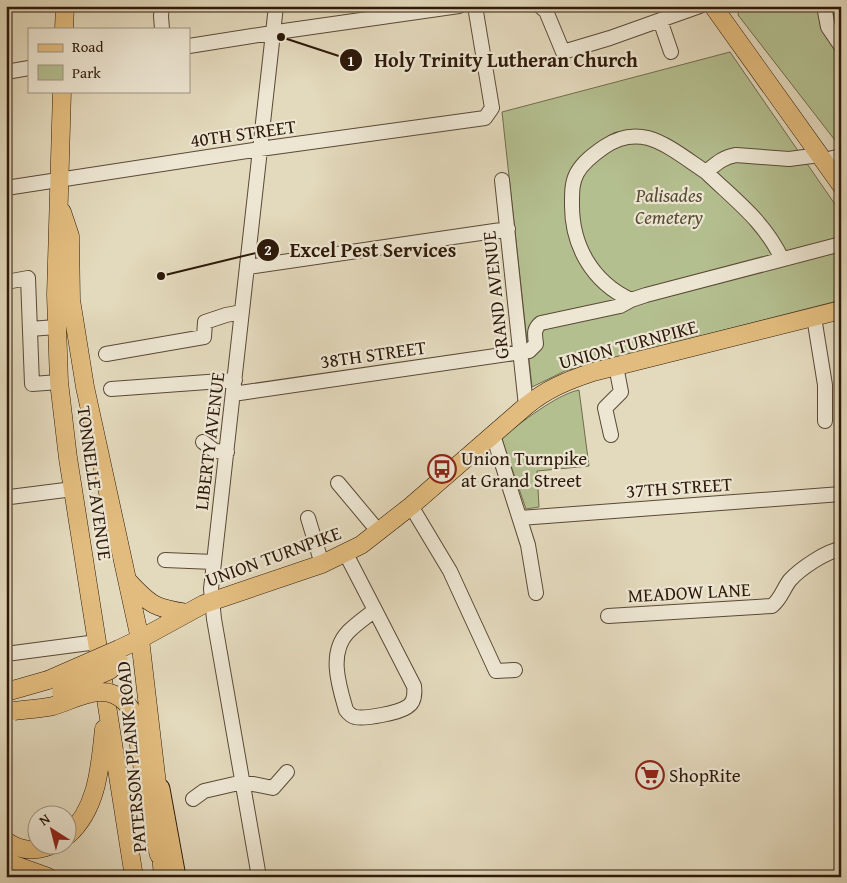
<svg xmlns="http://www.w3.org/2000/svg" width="847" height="883" font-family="'Gentium Book Plus',serif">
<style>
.green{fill:#b4bf90;stroke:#706c4c}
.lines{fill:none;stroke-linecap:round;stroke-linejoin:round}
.minor-casing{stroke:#5a4936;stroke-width:16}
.major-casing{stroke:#2d1909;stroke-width:19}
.highway-casing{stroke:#2d1909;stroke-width:23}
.minor{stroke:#ede6d3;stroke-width:14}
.major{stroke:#e2bc7e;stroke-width:18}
.highway{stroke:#e2bc7e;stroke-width:21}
.major-bridge-casing{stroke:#2d1909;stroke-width:19;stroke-linecap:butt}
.major-bridge{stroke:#e2bc7e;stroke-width:18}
.labels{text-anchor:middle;stroke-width:4.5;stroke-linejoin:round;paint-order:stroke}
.street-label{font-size:19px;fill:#2d1909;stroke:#ede6d3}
.park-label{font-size:19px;font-style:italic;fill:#564b32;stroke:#ede6d3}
.poi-label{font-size:19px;fill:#2d1909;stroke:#ede6d3;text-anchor:start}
.leader{fill:none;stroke:#2d1909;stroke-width:2}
.callout-dot{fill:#2d1909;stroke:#ede6d3;stroke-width:2}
.mark-label{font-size:15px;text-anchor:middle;font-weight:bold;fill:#fff}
.callout-label{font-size:20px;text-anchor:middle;font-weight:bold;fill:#2d1909;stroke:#ede6d3;stroke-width:4.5;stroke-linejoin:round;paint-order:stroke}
</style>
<rect width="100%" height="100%" fill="#e3d9bc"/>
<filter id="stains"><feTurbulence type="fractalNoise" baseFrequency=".004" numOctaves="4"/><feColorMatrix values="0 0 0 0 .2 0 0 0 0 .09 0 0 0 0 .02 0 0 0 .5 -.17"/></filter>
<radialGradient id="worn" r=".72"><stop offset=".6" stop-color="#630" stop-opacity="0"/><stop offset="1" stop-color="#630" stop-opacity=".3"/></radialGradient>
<!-- green -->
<path class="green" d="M739,6H841V148L738,15Z
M730,52L841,213V300L565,371L532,387L502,112Z
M579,390L589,466L537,471L539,507L526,509L501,437C522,423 555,395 579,390Z"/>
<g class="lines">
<defs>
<path id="minor" d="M162,6L161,16L162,29
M540,6L546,11L563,52L610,38L700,6
M824,6L828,27L841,46
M660,20L671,52
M189,46L284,31L459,6
M6,72L29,68
M824,160L841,156
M706,172C736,201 764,221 782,259
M502,180L526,406
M6,188L260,149L485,118L492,108L475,6
M248,267L508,229
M6,282L28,278L32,384L59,382
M631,300C592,282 571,245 572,202C572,192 572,182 577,173C583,162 594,154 604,147C617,138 632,134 648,138C667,143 689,161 706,172C716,164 723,157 736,155L789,159L820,155
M814,317L825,385V421
M30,329L56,327
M106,354L204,337L205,322L226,315L242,312
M111,389L235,380
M233,394L529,351L536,344C535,335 533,329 541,323L620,306L631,300L646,295L841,244
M493,435L528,545L536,593
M611,435L605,408L621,392L616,366
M203,442L215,451L227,452
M338,483L379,532
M10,497L73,489
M411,506L450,571L496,671L515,670
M308,518L322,564
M520,518L841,494
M346,554L375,610
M165,560L214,562
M375,610L414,686C415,694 414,703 407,707C398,713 366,719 355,717C351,716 349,714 346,710C339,686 328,653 348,632C356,624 366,617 375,610Z
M608,616L772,606C781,599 783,589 790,580C800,569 826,551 841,549
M6,654L97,642
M193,799L204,791L243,782L273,788L287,772
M259,877L214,619L211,589L276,6"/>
<path id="major" d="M713,6L841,185
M64,29L65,6
M62,91L56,295L59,382L68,458L134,877
M62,212L70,236L71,300L85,387L140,639L159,801
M129,582C151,606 156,608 187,613
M119,649L140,639L204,604L322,564L361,545L411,506L526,406C547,389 566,381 593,372L841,310
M6,692L48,680
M126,703L130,708L135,721L153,831L159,855
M68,835C98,808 100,766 104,729
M6,841C20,851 33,852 49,846
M160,842L163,877
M6,862L48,877"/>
<path id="highway" d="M159,789L175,877"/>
</defs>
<!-- minor casing -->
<use href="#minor" class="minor-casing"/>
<!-- major casing -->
<use href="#major" class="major-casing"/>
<!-- highway casing -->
<use href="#highway" class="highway-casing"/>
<!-- minor -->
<use href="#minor" class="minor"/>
<!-- major -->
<use href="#major" class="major"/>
<!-- highway -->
<use href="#highway" class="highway"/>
<defs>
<path id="major-bridge" d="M48,680L119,649
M61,692L110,670L119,661
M14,711C27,709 41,709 53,706C77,699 105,680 126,703"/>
</defs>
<!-- major-bridge casing -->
<use href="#major-bridge" class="major-bridge-casing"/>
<!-- major-bridge -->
<use href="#major-bridge" class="major-bridge"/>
</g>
<!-- icons -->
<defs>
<symbol id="bus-ring" viewBox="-11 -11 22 22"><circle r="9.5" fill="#ede6d3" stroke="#8f2418" stroke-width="1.5"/><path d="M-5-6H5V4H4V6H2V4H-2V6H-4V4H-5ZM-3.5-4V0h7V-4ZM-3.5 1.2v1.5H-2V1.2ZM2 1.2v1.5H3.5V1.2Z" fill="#8f2418"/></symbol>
<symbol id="supermarket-ring" viewBox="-11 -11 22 22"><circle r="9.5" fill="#ede6d3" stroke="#8f2418" stroke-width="1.5"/><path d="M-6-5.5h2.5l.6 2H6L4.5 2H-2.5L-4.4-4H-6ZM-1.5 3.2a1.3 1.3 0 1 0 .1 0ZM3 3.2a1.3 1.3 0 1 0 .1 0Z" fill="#8f2418"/></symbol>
</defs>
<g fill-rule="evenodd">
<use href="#bus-ring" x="426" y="453" width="32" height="32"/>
<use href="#supermarket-ring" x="634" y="759" width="32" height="32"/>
</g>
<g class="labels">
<!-- street labels -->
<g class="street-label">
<text transform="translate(243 133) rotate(-8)" y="7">40TH STREET</text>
<text transform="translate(495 295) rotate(-96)" y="7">GRAND AVENUE</text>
<text transform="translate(628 344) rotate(-15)" y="7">UNION TURNPIKE</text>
<text transform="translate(373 354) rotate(-8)" y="7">38TH STREET</text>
<text transform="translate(209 441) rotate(-83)" y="7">LIBERTY AVENUE</text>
<text transform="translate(95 483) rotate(82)" y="7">TONNELLE AVENUE</text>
<text transform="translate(679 487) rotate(-4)" y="7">37TH STREET</text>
<text transform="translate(273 556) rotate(-20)" y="7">UNION TURNPIKE</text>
<text transform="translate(689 592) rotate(-3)" y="7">MEADOW LANE</text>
<text transform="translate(131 757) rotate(-95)" y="7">PATERSON PLANK ROAD</text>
</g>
<!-- park labels -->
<g class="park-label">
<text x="669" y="202">Palisades<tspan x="669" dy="22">Cemetery</tspan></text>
</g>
<!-- poi labels -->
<g class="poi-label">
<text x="461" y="465">Union Turnpike<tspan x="461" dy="22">at Grand Street</tspan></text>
<text x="669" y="782">ShopRite</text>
</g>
</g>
<!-- callouts -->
<path class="leader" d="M281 37L351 60M161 276L268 250"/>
<g class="callout-dot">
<circle cx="281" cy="37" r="5"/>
<circle cx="161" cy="276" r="5"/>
<circle cx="351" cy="60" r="12"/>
<circle cx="268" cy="250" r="12"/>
</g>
<g class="mark-label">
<text x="351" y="66">1</text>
<text x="268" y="255">2</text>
</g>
<g class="callout-label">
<text x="506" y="67">Holy Trinity Lutheran Church</text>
<text x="373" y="257">Excel Pest Services</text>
</g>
<!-- margin -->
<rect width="847" height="883" fill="none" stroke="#e3d9bc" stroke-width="25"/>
<rect x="8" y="8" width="832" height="868" fill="none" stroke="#2d1909" stroke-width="2.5"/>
<rect x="12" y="12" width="822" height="858" fill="none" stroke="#2d1909"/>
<!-- legend -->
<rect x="28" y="28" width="162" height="65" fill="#ede6d3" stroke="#a09482"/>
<rect x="38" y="44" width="25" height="8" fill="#e2bc7e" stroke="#a09482"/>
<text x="72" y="52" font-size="15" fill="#2d1909">Road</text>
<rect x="38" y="65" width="25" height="15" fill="#b4bf90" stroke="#a09482"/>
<text x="72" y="78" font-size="15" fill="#2d1909">Park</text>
<!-- north arrow -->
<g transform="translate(52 830) rotate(324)"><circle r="24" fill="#ede6d3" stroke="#a09482"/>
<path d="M0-4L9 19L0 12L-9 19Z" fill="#8f2418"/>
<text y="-8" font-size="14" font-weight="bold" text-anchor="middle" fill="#2d1909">N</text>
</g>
<rect width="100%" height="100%" filter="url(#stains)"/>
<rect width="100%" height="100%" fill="url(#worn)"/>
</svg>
